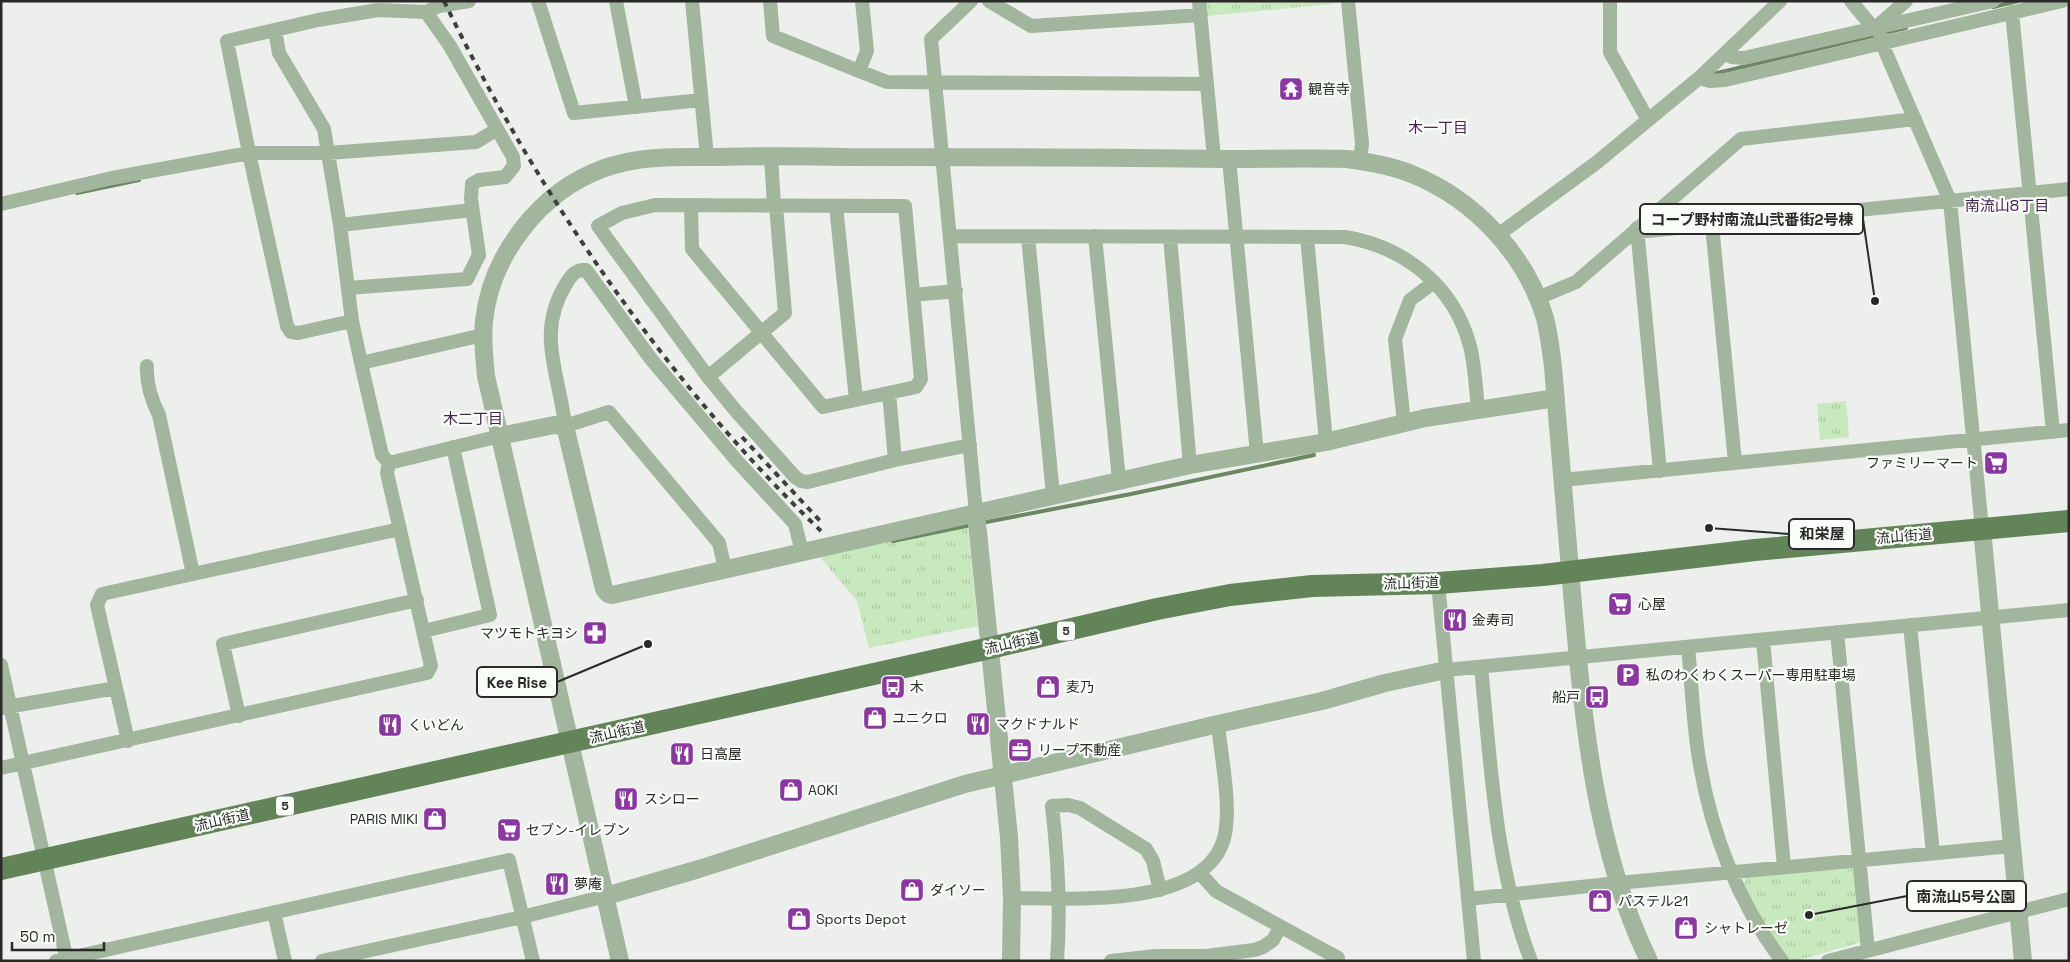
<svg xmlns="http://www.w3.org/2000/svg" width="2070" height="962" font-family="'Space Grotesk','Noto Sans JP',sans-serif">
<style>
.grass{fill:url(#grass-tufts)}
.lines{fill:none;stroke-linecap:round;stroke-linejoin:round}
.stream{stroke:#6c8863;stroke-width:4}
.minor{stroke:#a2b59d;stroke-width:14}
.tertiary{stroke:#a2b59d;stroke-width:18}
.primary{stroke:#638459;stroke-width:22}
.rail{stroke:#3e403d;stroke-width:4;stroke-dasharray:6 6;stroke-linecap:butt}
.labels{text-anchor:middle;stroke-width:4.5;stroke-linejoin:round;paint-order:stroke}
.shield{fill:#f9fdf8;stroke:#676966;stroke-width:1}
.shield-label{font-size:12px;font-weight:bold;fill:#292a28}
.poi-label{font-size:14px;fill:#292a28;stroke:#f9fdf8;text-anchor:start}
.street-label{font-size:14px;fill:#292a28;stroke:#f9fdf8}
.neighbourhood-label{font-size:15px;fill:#4a2155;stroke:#f9fdf8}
.leader{fill:none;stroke:#292a28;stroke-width:2}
.callout-dot{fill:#292a28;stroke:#f9fdf8;stroke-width:2}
.callout{fill:#f9fdf8;stroke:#292a28;stroke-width:2}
.callout-label{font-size:15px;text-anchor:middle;font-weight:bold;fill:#292a28}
</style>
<defs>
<pattern id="grass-tufts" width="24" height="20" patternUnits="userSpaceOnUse" patternTransform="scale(1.25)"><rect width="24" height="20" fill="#c8e9be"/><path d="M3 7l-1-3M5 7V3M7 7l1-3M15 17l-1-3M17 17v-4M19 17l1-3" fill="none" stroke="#acc8a3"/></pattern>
</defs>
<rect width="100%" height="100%" fill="#ecefeb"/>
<!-- grass -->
<path class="grass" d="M1205,1H1333V4L1206,16Z
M1846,401L1849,437L1820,440L1817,404Z
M962,523L968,528L978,626L869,648L857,601L818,555Z
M1854,868L1862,942L1795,961H1788L1742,888L1747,877Z"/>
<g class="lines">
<!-- stream -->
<path class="stream" d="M1993,7L2018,1
M1884,33L1906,28
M1713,74L1877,35
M77,193L139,180
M981,523L1131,494L1314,455
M893,541L971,525"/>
<!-- minor -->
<path class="minor" d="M538,1L574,113L701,100
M616,1L636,107
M692,1L707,157
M770,1L773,36L859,71
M862,1L867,51L859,71L887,82L1207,84
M971,1L931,39L976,513
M989,1L1031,26L1201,15
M1199,1L1214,158
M1348,1L1362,144L1360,161
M1610,1V52L1648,120
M1851,1L1874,29L1906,1
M2012,12L2053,432
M1878,28L1886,53L1950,201L1982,529
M275,30L279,53L324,129L340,225L352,321L361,363
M1727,52L1731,57L1744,58L1993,1
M1699,78L1710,81L1725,80L2062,1
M771,156L774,206
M1229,159L1257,454
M1,204L112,178L249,153H328L476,142L496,130
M691,205L692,249L823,407L916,387L921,379L905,206L655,205L622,213L598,226L708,377
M776,206L785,313L708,377L736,411L795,477L801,481L808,482L895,460L970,445
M836,206L856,400
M340,225L472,210
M1712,225L1735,462
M1637,228L1660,471
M1637,232L2069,189
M1498,235L1596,163L1699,78L1780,1
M950,236L1345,237C1405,247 1454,286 1470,346C1475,366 1476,389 1478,410
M1095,236L1119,480
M1028,237L1053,495
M1170,237L1190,465
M1307,237L1326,442
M348,288L467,279L479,255L471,199L472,184L479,180L505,177L514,166L513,157L450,46L426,12
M913,295L956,291
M1538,298L1576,282L1741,139L1915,119
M352,321L298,333L291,332L287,326L249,153L227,41L318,20L378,10L426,12L439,6L469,1
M147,366C146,384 151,399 159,415L193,574L400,529
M889,393L895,460
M1404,423L1395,339L1410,300L1434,282
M389,463L382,455L361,363L483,335
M1562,480L2069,430
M725,569L719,543L609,412L565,426C560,375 535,334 566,284C571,276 575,269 586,270L651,359L737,461L795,524L802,552
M1438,583L1474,961
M1910,625L1933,853
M424,631L490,615L453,447
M1837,632L1868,950
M1763,640L1784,867
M1688,647C1692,686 1693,727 1700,765C1712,835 1739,904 1782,961
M1,665L67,961
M1481,667C1491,766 1495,867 1531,961
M1446,670L2069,610
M116,688L97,605L102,594L193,574
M1,708L116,688L128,741
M239,716L223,644L417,600
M1,768L427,673L431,666L387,473L389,463L500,436
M1200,873L1216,891L1338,958
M1012,898C1070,898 1210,910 1225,834C1231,802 1221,757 1218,724
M1468,899L1618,883L2012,846
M274,912L285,961
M353,954L522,917L606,896
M56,961L509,860L533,961
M322,961L353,954L354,961
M1058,961H1057C1061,909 1058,858 1052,806L1068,805L1080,808L1146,849L1153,861L1160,890
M1111,961L1156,956H1206L1254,950L1263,947L1273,940L1280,927
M1828,961L2069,899"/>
<!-- tertiary -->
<path class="tertiary" d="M500,436L554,425L565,426L604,589L608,594L612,595L1190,465L1326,442L1425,418L1556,398
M976,513L1009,837L1012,898L1011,961
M1982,529L2023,961
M606,896L699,869L965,784L1218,724L1322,701L1385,683L1446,670
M620,961L486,376C484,357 482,339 484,321C491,255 540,192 602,169C639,155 678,157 717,157C761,156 804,156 848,157C974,157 1100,157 1226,159C1267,159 1307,158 1347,159C1370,162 1393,166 1414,175C1475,200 1526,255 1545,318C1549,334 1551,350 1553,367C1559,442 1566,518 1572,593C1583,718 1594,847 1649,961"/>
<!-- primary -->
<path class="primary" d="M1,869L990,648L1157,609L1230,595L1312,586L1438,583L1543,575L1755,550L2069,521"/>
<!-- rail -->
<path class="rail" d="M444,1C535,190 669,386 821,531
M742,437L822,523"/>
</g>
<!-- icons -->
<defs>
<symbol id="temple-square" viewBox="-11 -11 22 22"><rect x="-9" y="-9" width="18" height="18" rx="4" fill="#8c36a3" stroke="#f9fdf8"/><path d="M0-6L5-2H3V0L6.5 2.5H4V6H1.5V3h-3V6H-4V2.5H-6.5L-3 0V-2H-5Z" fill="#fff"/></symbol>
<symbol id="supermarket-square" viewBox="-11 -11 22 22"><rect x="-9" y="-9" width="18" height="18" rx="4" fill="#8c36a3" stroke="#f9fdf8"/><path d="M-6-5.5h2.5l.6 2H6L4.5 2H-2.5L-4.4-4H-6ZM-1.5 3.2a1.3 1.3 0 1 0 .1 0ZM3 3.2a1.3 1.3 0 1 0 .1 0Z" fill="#fff"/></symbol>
<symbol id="restaurant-square" viewBox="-11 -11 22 22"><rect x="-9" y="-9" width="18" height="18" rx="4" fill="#8c36a3" stroke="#f9fdf8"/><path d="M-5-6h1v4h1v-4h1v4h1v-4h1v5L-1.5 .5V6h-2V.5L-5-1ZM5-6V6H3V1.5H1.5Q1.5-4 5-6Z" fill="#fff"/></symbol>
<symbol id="pharmacy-square" viewBox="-11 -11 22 22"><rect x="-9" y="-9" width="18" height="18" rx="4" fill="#8c36a3" stroke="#f9fdf8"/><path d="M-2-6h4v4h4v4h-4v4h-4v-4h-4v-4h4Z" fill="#fff"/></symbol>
<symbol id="parking-square" viewBox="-11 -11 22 22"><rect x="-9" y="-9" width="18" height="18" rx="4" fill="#8c36a3" stroke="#f9fdf8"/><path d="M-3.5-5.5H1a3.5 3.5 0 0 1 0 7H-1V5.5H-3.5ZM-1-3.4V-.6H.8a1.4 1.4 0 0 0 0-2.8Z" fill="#fff"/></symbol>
<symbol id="bus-square" viewBox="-11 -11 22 22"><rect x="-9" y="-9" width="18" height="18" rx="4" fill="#8c36a3" stroke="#f9fdf8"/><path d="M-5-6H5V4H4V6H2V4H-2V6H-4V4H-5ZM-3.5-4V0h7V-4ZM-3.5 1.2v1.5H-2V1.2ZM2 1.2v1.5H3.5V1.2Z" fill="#fff"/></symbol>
<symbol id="shop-square" viewBox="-11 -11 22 22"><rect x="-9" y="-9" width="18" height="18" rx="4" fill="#8c36a3" stroke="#f9fdf8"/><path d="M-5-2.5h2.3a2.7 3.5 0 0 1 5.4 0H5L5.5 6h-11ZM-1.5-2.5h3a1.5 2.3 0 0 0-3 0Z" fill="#fff"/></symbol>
<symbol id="office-square" viewBox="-11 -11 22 22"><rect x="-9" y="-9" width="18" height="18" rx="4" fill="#8c36a3" stroke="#f9fdf8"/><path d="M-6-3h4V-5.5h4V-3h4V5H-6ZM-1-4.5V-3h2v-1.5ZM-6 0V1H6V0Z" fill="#fff"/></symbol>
</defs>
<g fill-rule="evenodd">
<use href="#temple-square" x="1277" y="75" width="28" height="28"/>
<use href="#supermarket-square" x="1982" y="449" width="28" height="28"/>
<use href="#supermarket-square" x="1606" y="590" width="28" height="28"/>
<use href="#restaurant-square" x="1441" y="606" width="28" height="28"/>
<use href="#pharmacy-square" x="581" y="619" width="28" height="28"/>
<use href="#parking-square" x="1614" y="661" width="28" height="28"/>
<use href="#bus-square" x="879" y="673" width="28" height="28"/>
<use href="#shop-square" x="1034" y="673" width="28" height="28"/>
<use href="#bus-square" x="1583" y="683" width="28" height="28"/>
<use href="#shop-square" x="861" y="704" width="28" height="28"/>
<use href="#restaurant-square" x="964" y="710" width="28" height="28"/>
<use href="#restaurant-square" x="376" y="711" width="28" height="28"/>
<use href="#office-square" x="1006" y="736" width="28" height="28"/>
<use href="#restaurant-square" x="668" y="740" width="28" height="28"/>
<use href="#shop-square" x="777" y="776" width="28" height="28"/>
<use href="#restaurant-square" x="612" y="785" width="28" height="28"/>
<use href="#shop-square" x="421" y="805" width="28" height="28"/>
<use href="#supermarket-square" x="495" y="816" width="28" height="28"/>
<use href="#restaurant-square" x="543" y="870" width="28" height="28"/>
<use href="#shop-square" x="898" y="876" width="28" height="28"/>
<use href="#shop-square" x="1586" y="887" width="28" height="28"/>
<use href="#shop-square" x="785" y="905" width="28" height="28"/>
<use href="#shop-square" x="1672" y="914" width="28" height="28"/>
</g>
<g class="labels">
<!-- shield labels -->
<g class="shield">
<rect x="1057" y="621.5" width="18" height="19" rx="4"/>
<rect x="276" y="796.5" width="18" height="19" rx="4"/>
</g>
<g class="shield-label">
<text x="1066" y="635">5</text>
<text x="285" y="810">5</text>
</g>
<!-- poi labels -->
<g class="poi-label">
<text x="1308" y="94">観音寺</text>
<text x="1978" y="468" text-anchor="end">ファミリーマート</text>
<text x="1638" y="609">心屋</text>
<text x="1472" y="625">金寿司</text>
<text x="578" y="638" text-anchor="end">マツモトキヨシ</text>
<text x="1646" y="680">私のわくわくスーパー専用駐車場</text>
<text x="910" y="692">木</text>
<text x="1066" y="692">麦乃</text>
<text x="1580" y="702" text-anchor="end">船戸</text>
<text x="892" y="723">ユニクロ</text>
<text x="996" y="729">マクドナルド</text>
<text x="408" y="730">くいどん</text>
<text x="1038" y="755">リープ不動産</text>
<text x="700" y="759">日高屋</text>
<text x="808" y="795">AOKI</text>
<text x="644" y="804">スシロー</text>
<text x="418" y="824" text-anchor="end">PARIS MIKI</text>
<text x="526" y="835">セブン-イレブン</text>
<text x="574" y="889">夢庵</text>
<text x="930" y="895">ダイソー</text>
<text x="1618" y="906">パステル21</text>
<text x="816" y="924">Sports Depot</text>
<text x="1704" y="933">シャトレーゼ</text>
</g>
<!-- street labels -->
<g class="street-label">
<text transform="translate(1904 536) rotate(-5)" y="5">流山街道</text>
<text transform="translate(1411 583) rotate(-2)" y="5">流山街道</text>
<text transform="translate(1012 643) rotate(-13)" y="5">流山街道</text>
<text transform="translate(617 732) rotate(-13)" y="5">流山街道</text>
<text transform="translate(222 820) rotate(-13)" y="5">流山街道</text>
</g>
<!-- neighbourhood labels -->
<g class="neighbourhood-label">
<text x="1438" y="133">木一丁目</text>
<text x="2007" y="211">南流山8丁目</text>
<text x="473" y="424">木二丁目</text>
</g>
</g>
<!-- callouts -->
<path class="leader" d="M1875 301L1863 219M1709 528L1789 534M648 644L557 682M1809 915L1907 896"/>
<g class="callout-dot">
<circle cx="1875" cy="301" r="5"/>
<circle cx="1709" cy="528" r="5"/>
<circle cx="648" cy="644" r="5"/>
<circle cx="1809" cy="915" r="5"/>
</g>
<g class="callout">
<rect x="1640" y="204" width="223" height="30" rx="5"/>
<rect x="1789" y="519" width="65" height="30" rx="5"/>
<rect x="477" y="667" width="80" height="30" rx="5"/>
<rect x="1907" y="881" width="119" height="30" rx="5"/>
</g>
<g class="callout-label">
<text x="1752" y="225">コープ野村南流山弐番街2号棟</text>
<text x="1822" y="539">和栄屋</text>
<text x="517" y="688">Kee Rise</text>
<text x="1966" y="902">南流山5号公園</text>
</g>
<!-- border -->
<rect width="2070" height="962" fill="none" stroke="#292a28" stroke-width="5"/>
<!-- scale -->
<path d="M12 942v8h92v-8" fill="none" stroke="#292a28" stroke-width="2.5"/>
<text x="20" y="942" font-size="15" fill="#292a28" stroke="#f9fdf8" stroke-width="4" paint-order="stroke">50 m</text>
</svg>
